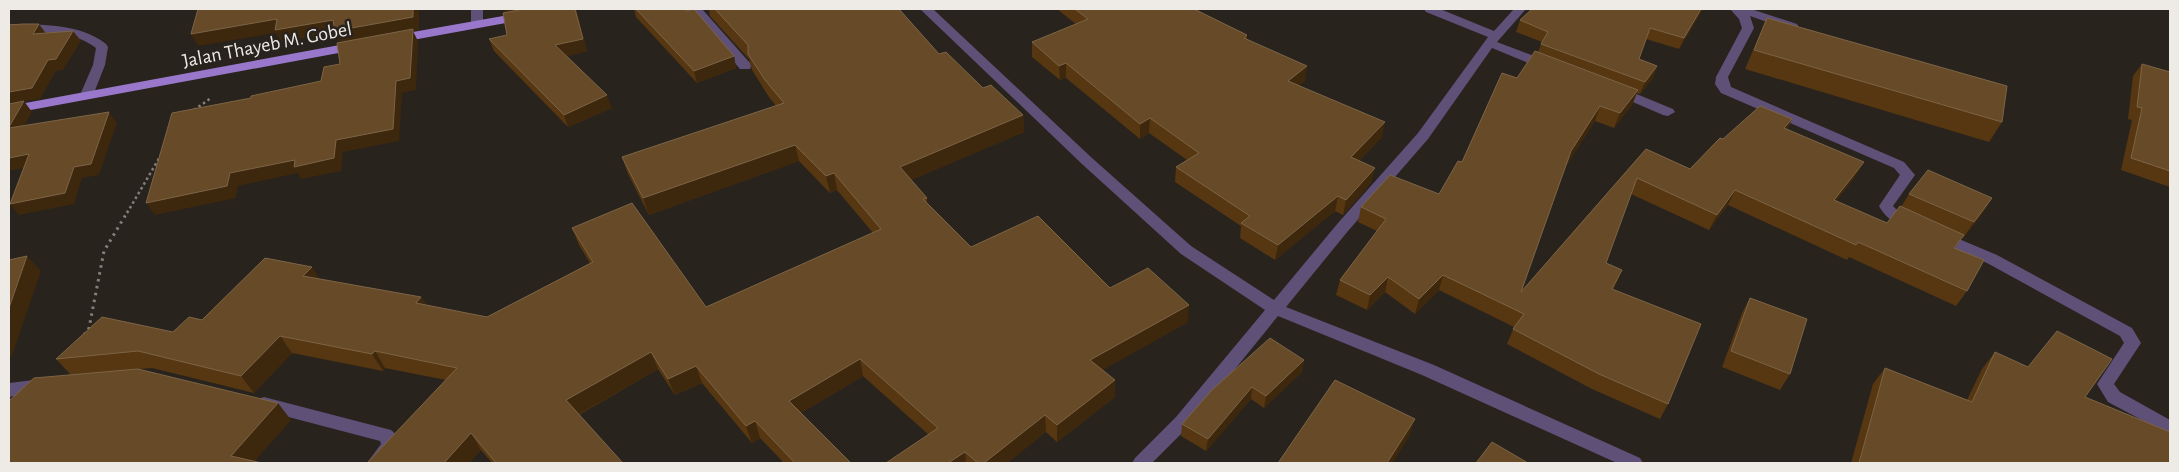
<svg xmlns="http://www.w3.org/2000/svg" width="2179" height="472" font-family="'Alegreya Sans',sans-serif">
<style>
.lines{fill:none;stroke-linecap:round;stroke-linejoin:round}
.path-far1{stroke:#847f7a;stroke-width:2.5;stroke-dasharray:2.5 3;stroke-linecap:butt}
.path{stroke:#847f7a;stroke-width:3;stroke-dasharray:2.5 4.5;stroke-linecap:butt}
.minor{fill:#5f5078;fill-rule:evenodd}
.major{fill:#9978cc;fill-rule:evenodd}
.wall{fill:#563711}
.shaded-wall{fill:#3d270d}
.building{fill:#674b28;stroke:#7c6446}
.labels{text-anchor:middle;stroke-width:5;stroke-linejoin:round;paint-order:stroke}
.street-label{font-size:20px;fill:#eeeae6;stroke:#29231e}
</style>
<rect width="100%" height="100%" fill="#29231e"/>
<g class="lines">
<!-- path-far1 -->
<path class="path-far1" d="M194,110L211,98
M127,213L161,155"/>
<!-- path -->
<path class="path" d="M84,335L89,328L104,251L128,211"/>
<!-- minor -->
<path class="minor" d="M471,9H483V24L481,27H473L471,24Z
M690,9H702L750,63L751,66L750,69H740Z
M920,9H933L1092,158L1191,246L1274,300L1338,223L1418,133L1488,37L1426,12L1424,9H1440L1494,31L1514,9H1526L1497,42L1553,63L1554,66L1553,69H1543L1492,48L1428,139L1348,231L1286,307L1434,365L1640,458L1643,463H1617L1422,375L1278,316L1188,427L1152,463H1132L1135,458L1176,417L1265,310L1181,254L1082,164Z
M1730,9H1751L1797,24L1799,27L1793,31L1750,16L1754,28L1728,77L1731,87L1904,162L1915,175L1893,206C1900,215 1914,215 1919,224L1917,228C1903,232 1885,218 1879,206L1900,175L1894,168L1721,93L1715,84L1716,77L1742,28L1739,19Z
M9,24C42,25 80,23 106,44L108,47L105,65L92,98H82L80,95L93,65L96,48C72,29 37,33 9,32Z
M1617,86L1673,109L1675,112L1668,116L1663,115L1612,93L1610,90Z
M1940,231L1997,255L2132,328L2141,343L2114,384L2120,392L2170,420V435L2108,402L2097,384L2124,343L2120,336L1987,263L1935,240L1932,236L1935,232Z
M42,379L48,381L50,386L48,391L9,397V383Z
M264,397L391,430C406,441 395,452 386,463H367L381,444L380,441L258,409L255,404L258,399Z"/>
<!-- major -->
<path class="major" d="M542,9H567L561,13L396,43L390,39L396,35Z
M356,42L362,46L360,49L9,114V106Z"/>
</g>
<!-- wall -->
<path class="wall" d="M503,9H576L587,51L567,56L612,108L568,127L494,51L489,39L507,35L505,12Z
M634,9H685L686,11L734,56L736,68L697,83L636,17Z
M709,9H899L939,54L983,88L1023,115L1024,132L911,180L927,198V203L971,247L1110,288L1188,322L1102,370L1115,380V397L1057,442L1046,432L1007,463H886L929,435L863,376L801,413L851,463H784L760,438L752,443L702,383L675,395L658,369L579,415L622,463H492L481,450L469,463H367L446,380L385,368L383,371L292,353L254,393L152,368L139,369L291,420L254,461L9,463L71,375L56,359L173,332L202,320L320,279L421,297L426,305L487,317L590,263L579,245L572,228L706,307L873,233L837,190L830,193L799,161L649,215L628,174L622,157L776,106L769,97L752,70L749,59L710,16Z
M1057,9H1194L1247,35V39L1305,81L1299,85L1382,137L1359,161L1371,183L1343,215L1335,211L1275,260L1240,238L1241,226L1175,182L1176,167L1187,160L1149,133L1140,139L1066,78L1060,80L1032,57V42L1076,24Z
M1703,9L1679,49L1646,39L1639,59L1657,66L1653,78L1640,94L1637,93L1632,105L1614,128L1595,121L1566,166L1521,292L1646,149L1690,169L1723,139L1792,119L1787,129L1855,177L1836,201L1887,223L1901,207L1909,194L1992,198L1982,214L1963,238L1962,237L1955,248L1967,291L1956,306L1849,257L1847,260L1728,205L1709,230L1631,194L1606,263L1616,285L1613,289L1668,404L1660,419L1592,389L1507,344L1514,327L1439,290L1415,314L1385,292L1367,310L1336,295L1340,280L1377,231L1358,222L1361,207L1439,194L1462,162L1517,78L1538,52L1542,42L1516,32L1520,20Z
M1767,18L2002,122L1989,142L1745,69Z
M2142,64L2170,72V187L2121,170L2132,120L2128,119L2133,76Z
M1750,298L1790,374L1780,390L1722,367L1742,313Z
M1995,352L2085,397L2170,463H1851L1873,384L1885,368L1967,400L1982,369Z
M1304,360L1302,372L1264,408L1251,399L1206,451L1181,436L1182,424Z"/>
<!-- shaded-wall -->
<path class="shaded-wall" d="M413,9H419V30L413,31L418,41L416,90L402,93L399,141L343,152L341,171L301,179L298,173L238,186L236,198L155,215L146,203L230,173L295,160L334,158L341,44L336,33L281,42L276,33L198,46L191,34L277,19L333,20Z
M503,9H533L505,14Z
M575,9H576L587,51L560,58L555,45Z
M1701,9H1703L1679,49L1684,38Z
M39,24L47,35L33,34Z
M73,31L81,41L63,70L56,71L40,99L24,101L32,112L16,139L9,129V92L48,60Z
M734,56L736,68L697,83L694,71Z
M1066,63V78L1060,80L1059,66Z
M1307,66L1305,81L1286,96L1288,81Z
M1657,66L1653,78L1640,94L1645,82Z
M1638,90L1632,105L1614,128L1620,113Z
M607,95L612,108L568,127L564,115Z
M1600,106L1595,121L1566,166L1571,151Z
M109,112L117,123L99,175L82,178L74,204L19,215L10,204L74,167Z
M1023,115L1024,132L902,184L900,167Z
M1150,118L1149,133L1140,139V124Z
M1792,119L1784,134V128Z
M1385,122L1382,137L1348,172L1351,157Z
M795,145L799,161L649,215L643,198Z
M29,154L38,165L9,171V158Z
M1864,162L1855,177L1825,215L1834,200Z
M1375,168L1371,183L1343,215L1346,200Z
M834,173L837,190L830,193L826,176Z
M1735,190L1728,205L1709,230L1717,215Z
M1338,196L1335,211L1275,260L1278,245Z
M1992,198L1982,214L1963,238L1974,222Z
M27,256L41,271L12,356L9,357V308Z
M312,267L323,284L303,276Z
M1622,270L1616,285L1605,304L1612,289Z
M1443,275L1439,290L1415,314L1419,299Z
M1388,277L1385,292L1367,310L1370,295Z
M421,297L431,314L416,303Z
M1189,305L1188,322L1090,377V360Z
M280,336L292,353L254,393L241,376Z
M375,351L385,368L383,371L372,354Z
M651,352L658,369L574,417L566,400Z
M860,359L863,376L794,417L789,401Z
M1304,360L1302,372L1264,408L1266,396Z
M696,366L702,383L675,395L668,379Z
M1115,380V397L1057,442V425Z
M1252,387L1251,399L1206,451L1208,439Z
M278,403L291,420L253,463L231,456Z
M1045,415L1046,432L1007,463H984Z
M1415,419L1409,437L1393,463H1387Z
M755,421L760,438L752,443L746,426Z
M471,433L481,450L469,463H444Z
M965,452L966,463H948Z"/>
<!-- building -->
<path class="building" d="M198,9H413V17L335,31L333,20L275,30L277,19L191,34Z
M524,9H575L583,39L555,45L607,95L564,115L489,39L507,35L503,13Z
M636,9H685L686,11L694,9L734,56L694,71Z
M715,9H899L939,54L946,52L983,88L991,85L1023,115L900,167L927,198L923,199L971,247L1038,216L1110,288L1148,268L1189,305L1090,360L1115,380L1057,425L1045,415L984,463H978L965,452L948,463H886L938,428L860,359L789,401L851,463H795L755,421L746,426L696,366L668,379L651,352L566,400L622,462L620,463H496L471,433L444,463H367L457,368L375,351L372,354L280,336L241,376L138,351L56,359L102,317L173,332L189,317L202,320L265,258L312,267L303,276L421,297L416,303L487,317L593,262L572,228L632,203L706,307L881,229L834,173L826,176L795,145L643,198L622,157L784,103L765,80L748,54V45Z
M1075,9H1194L1247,35L1244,38L1307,66L1288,81L1385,122L1351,157L1375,168L1346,200L1338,196L1278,245L1241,223L1250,216L1176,167L1199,153L1150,118L1140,124L1066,63L1059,66L1032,42L1088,19Z
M1532,9H1701L1684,38L1650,28L1639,59L1657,66L1645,82L1541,44L1548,32L1520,20Z
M1767,18L2007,86L2002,122L1754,50Z
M23,24H39L33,34L73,31L56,59L48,60L32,88L9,92V25Z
M413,29L410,78L396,81L393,129L336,140L334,158L294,167L295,160L230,173L227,186L146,203L172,113L251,98V96L321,81L324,67L340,64L337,43Z
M1535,51L1638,90L1620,113L1600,106L1571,151L1521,292L1646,149L1690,169L1720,138L1723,139L1760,106L1792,119L1784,128L1864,162L1834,200L1887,223L1900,206L1964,235L1954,248L1984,260L1967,291L1858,242L1856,245L1735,190L1717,215L1637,178L1606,263L1622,270L1612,289L1701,324L1668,404L1599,374L1513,329L1524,314L1443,275L1419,299L1388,277L1370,295L1340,280L1386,219L1361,207L1390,175L1439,194L1458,161L1462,162L1502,73L1517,78Z
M2142,64L2170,72V171L2131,158L2142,108L2137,107Z
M24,101L9,127V104Z
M109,112L91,164L74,167L65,193L10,204L29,154L9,158V128Z
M1928,170L1992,198L1974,222L1909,194Z
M27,256L9,308V260Z
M1750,298L1807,319L1790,374L1731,351Z
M2057,331L2112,359L2085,397L2170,432V463H1859L1885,368L1972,402L1995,352L2028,367Z
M1270,338L1304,360L1266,396L1252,387L1208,439L1182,424L1212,390Z
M138,369L278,403L231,456L262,463H9V401L34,378Z
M1335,380L1415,419L1387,463H1278Z
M1492,442L1528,463H1476Z"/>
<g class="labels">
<!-- street labels -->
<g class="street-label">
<text transform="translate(267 44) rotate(-11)" y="7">Jalan Thayeb M. Gobel</text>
</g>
</g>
<!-- border -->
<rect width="2179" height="472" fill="none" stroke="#eeeae6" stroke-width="20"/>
</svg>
